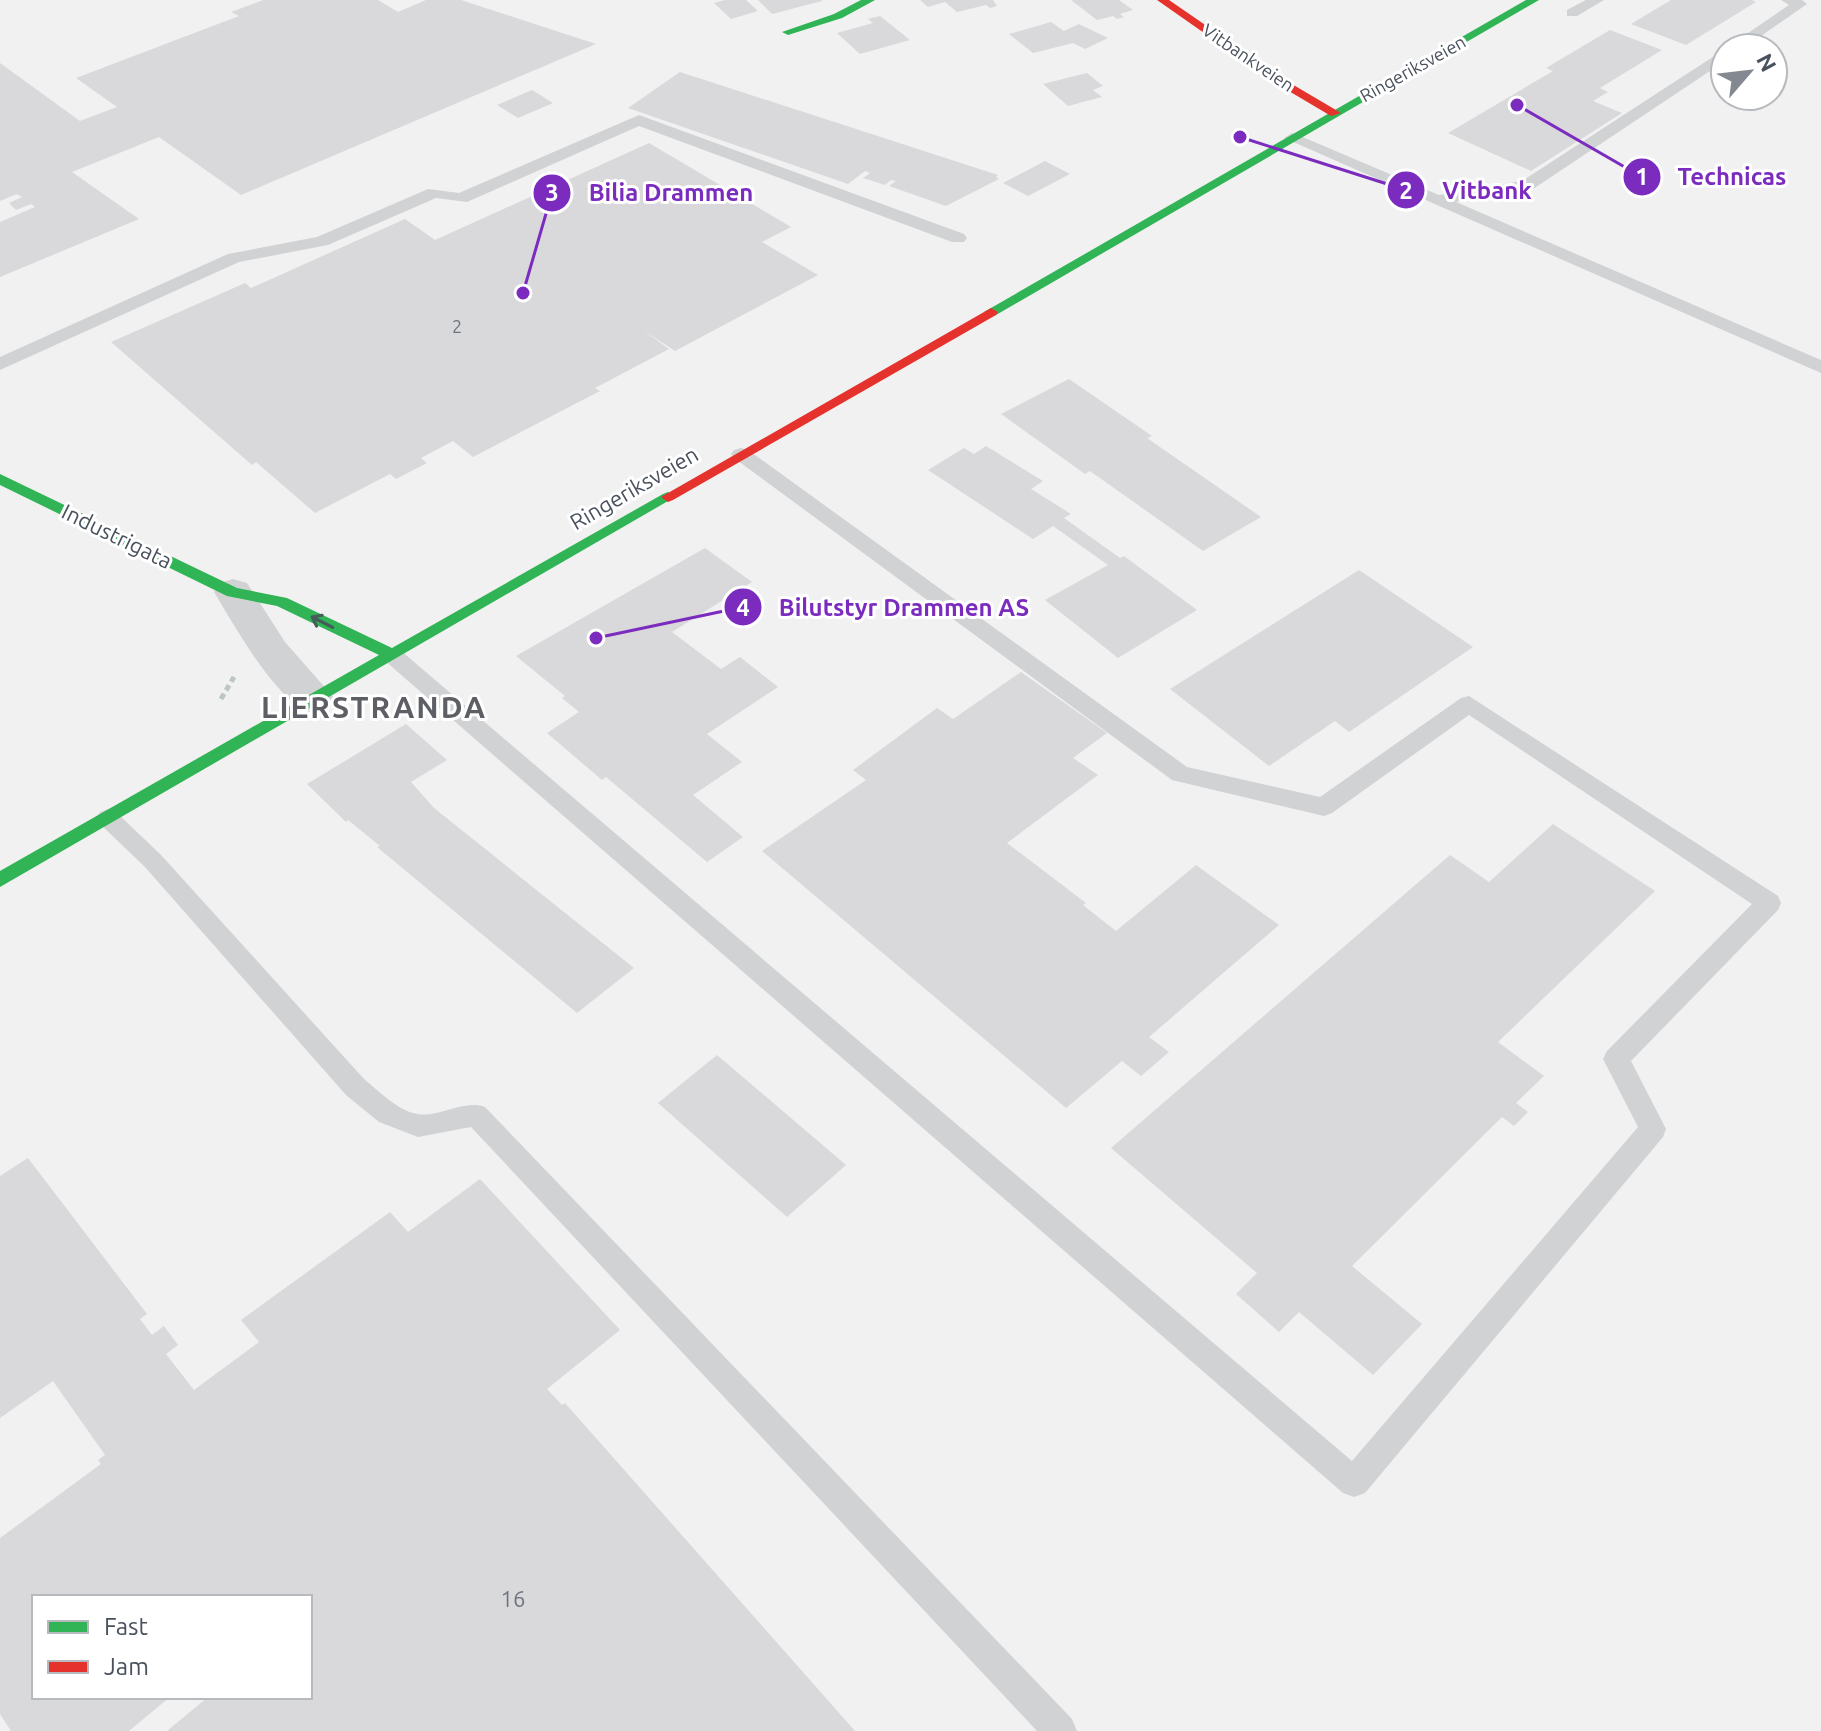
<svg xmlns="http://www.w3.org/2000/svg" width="1821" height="1731" font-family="Ubuntu,sans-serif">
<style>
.building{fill:#d9d9db}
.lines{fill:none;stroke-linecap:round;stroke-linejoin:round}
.path{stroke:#bcc6c5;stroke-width:5;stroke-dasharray:6 4;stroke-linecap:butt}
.lane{fill:#d0d2d4;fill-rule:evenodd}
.street{fill:#d0d2d4;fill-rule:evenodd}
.fast{fill:#30b455;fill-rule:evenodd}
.jam{fill:#e5322d;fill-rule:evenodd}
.oneway{stroke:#465b5c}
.labels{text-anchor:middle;stroke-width:6;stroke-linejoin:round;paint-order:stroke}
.far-street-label{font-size:18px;fill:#49515d;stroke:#fff}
.number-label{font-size:18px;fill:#6e747e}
.street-label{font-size:22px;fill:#49515d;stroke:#fff}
.near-number-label{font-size:22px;fill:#6e747e}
.district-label{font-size:30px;font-weight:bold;letter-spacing:2px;fill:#5d5f65;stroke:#fff}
.leader{fill:none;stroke:#7b2cbf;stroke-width:3}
.callout-dot{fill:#7b2cbf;stroke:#fff;stroke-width:3}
.mark-label{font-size:24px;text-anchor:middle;font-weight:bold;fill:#fff}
.callout-label{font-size:24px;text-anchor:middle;font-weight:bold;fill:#7b2cbf;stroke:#fff;stroke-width:6;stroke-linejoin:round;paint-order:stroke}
</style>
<rect width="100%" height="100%" fill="#f2f1f1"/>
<!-- building -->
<path class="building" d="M263,0H378L398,12L426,0H461L596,44L241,195L159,137L72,172L139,219L0,277V222L35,207L31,204L16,210L9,203L22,197L17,194L0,201V63L80,121L117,107L76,78L239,16L231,12Z
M725,0H746L758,11L731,19L714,3Z
M758,0H822V1L772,14Z
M920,0H993L997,6L990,8L986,5L957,12L945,2L928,7Z
M1071,0H1119L1133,10L1120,14L1124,17L1117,19L1113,16L1097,20Z
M1671,0H1752L1756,2L1686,45L1631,24Z
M880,16L910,40L860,54L837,33L873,23L868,19Z
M1051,22L1064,31L1079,24L1108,38L1085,49L1073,43L1033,53L1009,34Z
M1610,30L1662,50L1600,88L1608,92L1593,101L1622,113L1531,171L1448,133L1553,71L1546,68Z
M680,72L998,175L996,177L999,179L946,206L889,186L896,181L891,180L885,185L863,178L870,173L865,171L848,184L628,108Z
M1087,73L1103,86L1093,90L1102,97L1068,106L1043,84Z
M532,90L553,103L518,118L497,105Z
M649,143L791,227L762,242L818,275L675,351L643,330L669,349L595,388L600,391L473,457L453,441L421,458L427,463L396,479L390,474L315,513L256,462L252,465L111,342L245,283L251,288L405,219L435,240Z
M1045,161L1070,174L1028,196L1003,183Z
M1069,379L1152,436L1147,438L1261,517L1203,551L1090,471L1085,474L1001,414Z
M986,446L1043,481L1031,489L1071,514L1064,518L1120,558L1124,556L1197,610L1118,658L1045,600L1108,565L1053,526L1033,539L928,470L964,448L974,454Z
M705,548L752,582L672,632L721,669L740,657L778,687L707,734L742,762L693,795L743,837L707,862L606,777L602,780L547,733L579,712L562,698L565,696L516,656Z
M1359,570L1473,647L1349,732L1335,721L1269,766L1170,689Z
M1021,672L1107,733L1073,758L1098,775L1007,843L1086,903L1083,905L1116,931L1196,865L1279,925L1149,1037L1169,1052L1141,1076L1122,1061L1066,1108L762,851L866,780L853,770L937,708L953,719Z
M406,724L447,760L411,782L434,808L634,968L577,1013L377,847L380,846L348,820L346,822L307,784Z
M1553,824L1655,891L1498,1042L1544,1076L1516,1103L1528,1112L1514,1126L1502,1117L1352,1266L1422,1324L1373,1375L1299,1312L1279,1332L1236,1294L1257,1273L1111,1148L1450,855L1489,882Z
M717,1055L846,1165L787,1217L658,1103Z
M28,1158L147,1314L140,1319L152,1335L164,1326L178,1345L166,1354L194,1390L259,1342L241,1320L390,1212L408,1232L480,1179L620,1330L547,1389L562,1405L565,1403L855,1731H167L208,1697H310V1597H34V1697H170L129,1731H11L0,1714V1538L101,1464L98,1460L105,1455L53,1381L0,1418V1176Z"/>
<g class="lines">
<!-- path -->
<path class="path" d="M221,699L234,677"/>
<!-- lane -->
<path class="lane" d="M1586,0H1604L1577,16H1567V10Z
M1781,0H1802L1807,4L1744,48H1726L1789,5Z
M1725,49V61L1533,189L1456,202L1821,360V373L1284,138L1292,133L1298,135L1439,195L1522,181Z
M639,115L964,234L967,238L964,242H952L639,126L467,202L436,198L328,245L239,262L0,370V357L228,254L317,237L428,189L459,193Z
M741,448L748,450L1187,767L1320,797L1461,698L1469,696L1778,896L1781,903L1778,910L1631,1061L1666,1129L1663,1137L1365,1493L1354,1497L1343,1493L384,660L381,655L384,650H400L1352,1461L1638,1127L1603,1059L1607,1051L1752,904L1469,715L1332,813L1324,816L1172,780L734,458L731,454L734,450Z
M108,809L116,812L161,855L364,1079C380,1092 397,1110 417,1114C440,1118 463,1099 485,1107L1072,1719L1077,1731H1037L471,1127L418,1137L379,1122L346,1095L145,867L100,824L96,818L100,812Z"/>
<!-- street -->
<path class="street" d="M233,579L247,583L285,642L335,699L329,709C319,712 309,715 300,708C267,684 235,627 214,592L219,583Z"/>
<!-- fast -->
<path class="fast" d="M861,0H875L842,18L788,35L782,32L834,14Z
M1526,0H1539L996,315L991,316L984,312Z
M0,474L237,588L287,598L392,648L663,494L668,492L675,497L0,887V871L379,655L277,606L227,596L0,485Z"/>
<!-- jam -->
<path class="jam" d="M1157,0H1169L1285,80L1341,113L1331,116L1277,84Z
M991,308L998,312L996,315L673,500L668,502L661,497Z"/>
</g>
<!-- one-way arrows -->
<defs><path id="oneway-shaft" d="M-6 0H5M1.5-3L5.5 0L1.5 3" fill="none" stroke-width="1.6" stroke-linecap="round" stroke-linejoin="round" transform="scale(2)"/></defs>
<use class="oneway" href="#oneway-shaft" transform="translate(322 622) rotate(-153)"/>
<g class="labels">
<!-- far-street labels -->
<g class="far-street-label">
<text transform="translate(1248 58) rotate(34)" y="6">Vitbankveien</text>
<text transform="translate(1413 69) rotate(-29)" y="6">Ringeriksveien</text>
</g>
<!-- number labels -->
<g class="number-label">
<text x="457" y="333">2</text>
</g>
<!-- street labels -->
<g class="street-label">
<text transform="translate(634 488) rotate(-30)" y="8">Ringeriksveien</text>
<text transform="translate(117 536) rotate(26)" y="8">Industrigata</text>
</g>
<!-- near-number labels -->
<g class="near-number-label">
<text x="513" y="1607">16</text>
</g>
<!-- district labels -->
<g class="district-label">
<text x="374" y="718">LIERSTRANDA</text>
</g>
</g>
<!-- callouts -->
<path class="leader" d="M1517 105L1642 177M1240 137L1406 190M523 293L552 193M596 638L743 607"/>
<g class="callout-dot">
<circle cx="1517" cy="105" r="8"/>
<circle cx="1240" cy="137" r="8"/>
<circle cx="523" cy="293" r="8"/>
<circle cx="596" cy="638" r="8"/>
<circle cx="1642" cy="177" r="20"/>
<circle cx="1406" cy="190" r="20"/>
<circle cx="552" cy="193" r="20"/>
<circle cx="743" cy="607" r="20"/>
</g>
<g class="mark-label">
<text x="1642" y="185">1</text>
<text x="1406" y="199">2</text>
<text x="552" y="201">3</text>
<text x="743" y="616">4</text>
</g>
<g class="callout-label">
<text x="1732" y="185">Technicas</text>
<text x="1487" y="199">Vitbank</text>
<text x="671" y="201">Bilia Drammen</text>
<text x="904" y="616">Bilutstyr Drammen AS</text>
</g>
<!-- legend -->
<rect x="32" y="1595" width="280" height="104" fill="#ffffff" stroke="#b6b9be" stroke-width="2"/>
<rect x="48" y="1621" width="40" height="12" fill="#30b455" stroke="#b6b9be" stroke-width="2"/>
<text x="104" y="1635" font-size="24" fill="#49515d">Fast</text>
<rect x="48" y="1661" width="40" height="12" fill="#e5322d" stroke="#b6b9be" stroke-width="2"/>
<text x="104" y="1675" font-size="24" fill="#49515d">Jam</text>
<!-- north arrow -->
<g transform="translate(1749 72) rotate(62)"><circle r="38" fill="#ffffff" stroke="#b6b9be" stroke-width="2"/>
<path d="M0-6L14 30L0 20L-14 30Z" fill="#848991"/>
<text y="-12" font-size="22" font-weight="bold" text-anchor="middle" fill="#49515d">N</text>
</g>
</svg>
